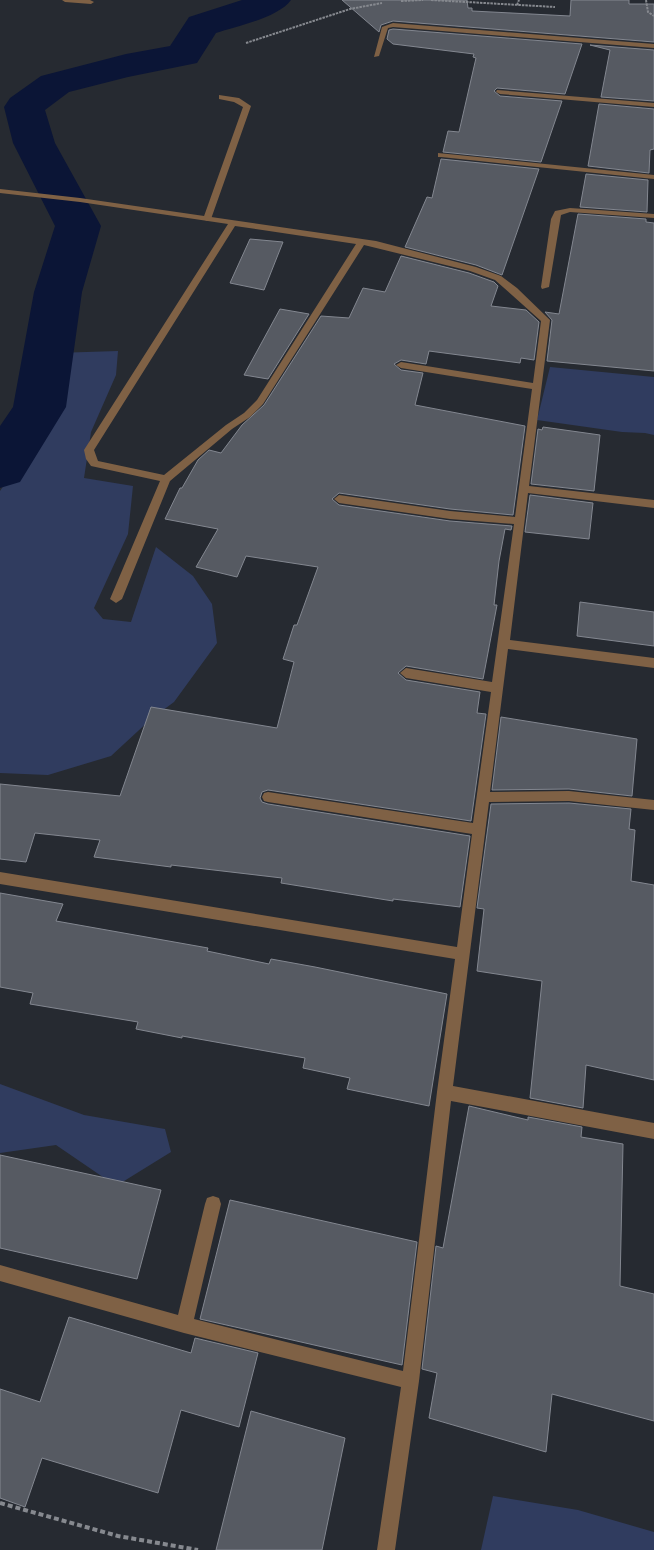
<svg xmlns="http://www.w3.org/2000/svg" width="654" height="1550" font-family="'Alegreya Sans',sans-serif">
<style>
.green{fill:#303c5f}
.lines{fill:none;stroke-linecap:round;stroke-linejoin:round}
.river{fill:#0b1536;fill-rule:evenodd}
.building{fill:#565a62;stroke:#838790}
.path-far1{stroke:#86898f;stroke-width:2;stroke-dasharray:2.5 1;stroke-linecap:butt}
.path{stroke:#86898f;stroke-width:4;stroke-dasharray:5 3;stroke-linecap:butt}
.service{fill:#7f6145;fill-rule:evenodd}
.minor{fill:#7f6145;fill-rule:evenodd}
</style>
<rect width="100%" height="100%" fill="#262a31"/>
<!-- green -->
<path class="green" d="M118,351L116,375L91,432L84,478L133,486L128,534L94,608L103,619L131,622L156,547L193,576L212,604L217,643L174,702L151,719L111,756L48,775L0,773V491L49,418L59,388L55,353Z
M550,367L654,377V435L645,433L622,432L537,420Z
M0,1084L84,1115L165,1129L171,1152L116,1186L56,1145L0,1153Z
M493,1496L578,1510L654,1532V1550H481Z"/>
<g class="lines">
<!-- river -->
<path class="river" d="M242,0H291C278,18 237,26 216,33L197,63L128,77L69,92L45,110L55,143L101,226L82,292L66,407L20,482L0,488V426L13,407L34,292L55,226L13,143L4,107L10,98L41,76L126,54L170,46L189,17Z"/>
</g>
<!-- building -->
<path class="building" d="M342,0H467L468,8H472V11L570,16L571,0H629V4H654V42L393,21L381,25L379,32Z
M393,29L582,44L565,94L497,88L494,91L500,96L562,101L541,162L443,152L448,131L459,132L476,58L473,57L474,54L393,44L387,39L389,30Z
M590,45L654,50V101L601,97L610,50Z
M599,104L654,109V149L650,150L649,173L588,166Z
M441,159L539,169L502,275L476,265L405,247L427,197L432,198Z
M586,174L648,180L647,212L580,207Z
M578,214L646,219V222L654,223V371L547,361L552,320L545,312L559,314Z
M250,239L283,242L264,290L230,283Z
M401,256L469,273L494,282L498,286L491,306L526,310L539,322L534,360L521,358L520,363L429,351L426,364L401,360L394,364L401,370L423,373L415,405L525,426L513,515L450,509L339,493L332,499L339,505L450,521L512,526L511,530L505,529L499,561L494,605H497L483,679L406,666L398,673L406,680L480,692L477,713L486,714L471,821L268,790L262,792L260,798L262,802L268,804L470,836L460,907L393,899V901L281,883L282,878L171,865V867L94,857L100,840L35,833L26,862L0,859V784L120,796L151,707L277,728L294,662L283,659L294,625H297L318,567L246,556L237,577L196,567L218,529L165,519L180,488H182L198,460L209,450L221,453L242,425L264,405L321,316L349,318L363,288L385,292Z
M280,309L309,314L268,379L244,375Z
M543,427L600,435L594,491L531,484L538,429L542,430Z
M530,495L593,503L589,539L525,532Z
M580,602L654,612V646L577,636Z
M501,717L637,739L632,796L569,789L492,790Z
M569,803L631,809L629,829L635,830L631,881L654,885V1080L586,1065L583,1108L530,1098L542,981L477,971L484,909L477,908L491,804Z
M0,893L63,904L56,921L208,948L207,951L269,964L271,959L315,967L447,994L429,1106L347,1089L350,1078L303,1068L305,1058L182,1036V1038L136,1029L138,1022L30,1004L33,993L0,987Z
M469,1106L528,1120V1117L582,1127L581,1137L623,1144L620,1286L654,1294V1421L552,1394L546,1452L429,1418L437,1373L422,1369L436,1246L443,1248Z
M0,1155L161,1190L137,1279L0,1248Z
M230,1200L417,1242L402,1365L200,1319Z
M69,1317L191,1353L195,1338L258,1353L239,1427L181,1410L158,1493L42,1458L25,1507L0,1498V1389L40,1402Z
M251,1411L345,1438L322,1550H216Z"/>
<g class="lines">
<!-- path-far1 -->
<path class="path-far1" d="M431,0L555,7
M646,0L648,12L654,16
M401,1L423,0
M517,5L519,0
M246,43L350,9L382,3"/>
<!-- path -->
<path class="path" d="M0,1503L118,1536L198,1550"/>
<!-- service -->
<path class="service" d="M219,95L239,98L251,106L211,219L207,221L203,219L243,107L234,102L219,99Z"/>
<!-- minor -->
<path class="minor" d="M62,0H90L94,2L91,4L65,2Z
M393,23L654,44V48L393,27L388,28L379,56L374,57L382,27Z
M497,90L654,103V107L500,94L496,92Z
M438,153L654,175V179L441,157H438Z
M0,189L80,198L376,241L476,267L501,276L517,288L550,320L529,486L654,500V508L528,493L510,640L654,658V668L508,649L490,792L569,791L654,800V810L569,801L489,802L453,1086L654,1123V1139L451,1101L419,1381L395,1550H377L401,1387L184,1333L0,1281V1265L178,1315L205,1204L207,1198L213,1196L219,1198L221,1204L194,1319L403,1371L437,1092L455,959L0,884V872L457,947L472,834L268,802L264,801L262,797L264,793L268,792L473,823L491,692L406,678L400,673L406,668L492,682L514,524L450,519L339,503L334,499L339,495L450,511L515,517L532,389L401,368L396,365L401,362L533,383L541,321L495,280L470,271L364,245L263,404L250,417L232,429L170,481L122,599L116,603L110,599L160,481L91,466L86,459L84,450L228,224L80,202L0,193ZM235,226L356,244L257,400L244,413L226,425L164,475L98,461L94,450Z
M570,208L654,214V218L570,212L561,215L549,287L542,289L541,287L551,219L555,211Z"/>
</g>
</svg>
